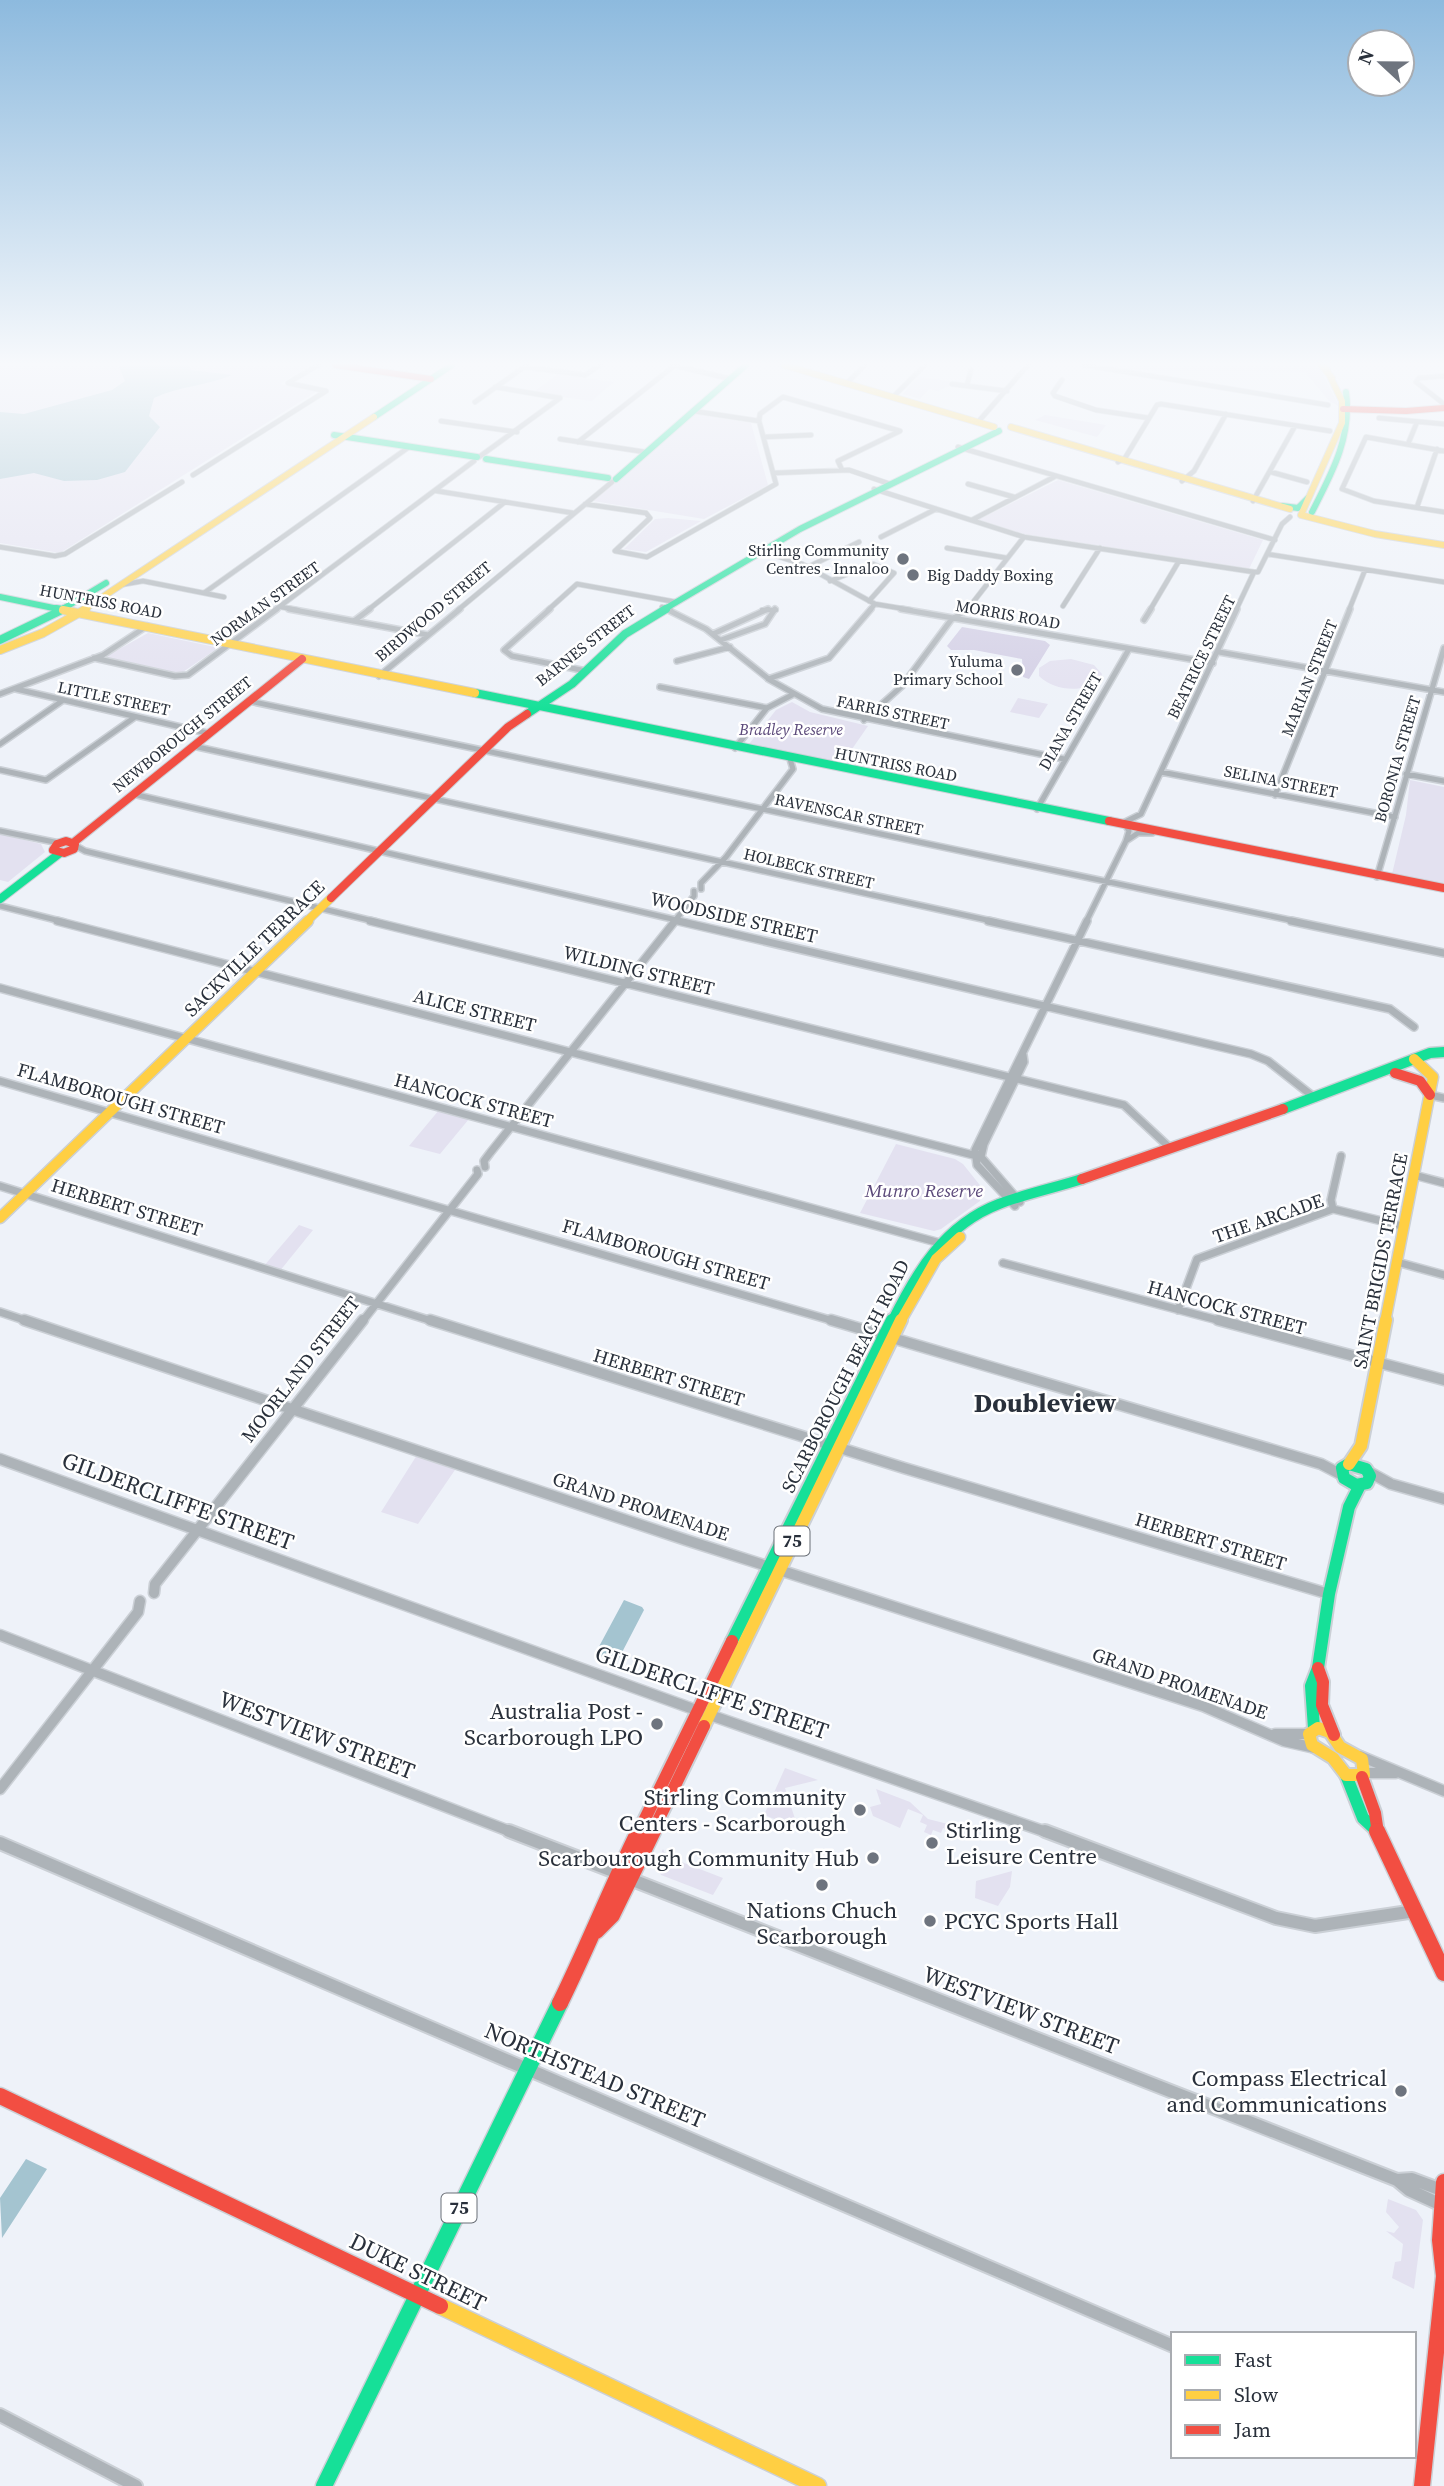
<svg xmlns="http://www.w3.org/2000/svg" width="1444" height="2486" font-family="'Source Serif 4',serif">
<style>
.green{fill:#e3e1f0}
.forest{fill:#d3cfe5}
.water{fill:#a4c4d0}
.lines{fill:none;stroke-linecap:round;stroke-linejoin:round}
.street-far4-casing{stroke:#cbd0d6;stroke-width:6}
.street-far3-casing{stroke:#cbd0d6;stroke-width:8}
.street-far2-casing{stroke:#cbd0d6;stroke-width:10}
.street-far1-casing{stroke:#cbd0d6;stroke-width:13}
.street-casing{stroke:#cbd0d6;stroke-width:16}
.fast-far4-casing{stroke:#cbd0d6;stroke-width:8}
.fast-far3-casing{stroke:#cbd0d6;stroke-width:10}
.fast-far2-casing{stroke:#cbd0d6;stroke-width:13}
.fast-far1-casing{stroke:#cbd0d6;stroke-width:16}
.fast-casing{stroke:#cbd0d6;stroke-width:19}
.slow-far4-casing{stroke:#cbd0d6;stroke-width:8}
.slow-far3-casing{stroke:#cbd0d6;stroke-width:10}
.slow-far2-casing{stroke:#cbd0d6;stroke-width:13}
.slow-far1-casing{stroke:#cbd0d6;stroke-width:16}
.slow-casing{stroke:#cbd0d6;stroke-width:19}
.jam-far4-casing{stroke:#cbd0d6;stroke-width:8}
.jam-far3-casing{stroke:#cbd0d6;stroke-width:10}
.jam-far2-casing{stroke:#cbd0d6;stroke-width:13}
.jam-far1-casing{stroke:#cbd0d6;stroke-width:16}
.jam-casing{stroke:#cbd0d6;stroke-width:19}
.street-far4{stroke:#adb3b8;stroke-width:4.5}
.street-far3{stroke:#adb3b8;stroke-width:5}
.street-far2{stroke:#adb3b8;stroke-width:7}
.street-far1{stroke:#adb3b8;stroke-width:10}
.street{stroke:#adb3b8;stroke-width:12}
.fast-far4{stroke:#16e098;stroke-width:6}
.fast-far3{stroke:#16e098;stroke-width:8}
.fast-far2{stroke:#16e098;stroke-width:10}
.fast-far1{stroke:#16e098;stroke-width:12}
.fast{stroke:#16e098;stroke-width:16}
.slow-far4{stroke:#ffcf43;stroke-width:6}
.slow-far3{stroke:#ffcf43;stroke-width:8}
.slow-far2{stroke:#ffcf43;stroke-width:10}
.slow-far1{stroke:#ffcf43;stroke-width:12}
.slow{stroke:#ffcf43;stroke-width:16}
.jam-far4{stroke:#f24e42;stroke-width:6}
.jam-far3{stroke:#f24e42;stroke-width:8}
.jam-far2{stroke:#f24e42;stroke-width:10}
.jam-far1{stroke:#f24e42;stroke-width:12}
.jam{stroke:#f24e42;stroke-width:16}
.poi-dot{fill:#6e747e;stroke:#fff;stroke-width:2.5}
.labels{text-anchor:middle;stroke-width:5;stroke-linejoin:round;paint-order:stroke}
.far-poi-label{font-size:16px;fill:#29303b;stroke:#fff;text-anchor:end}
.far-street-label{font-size:16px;fill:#29303b;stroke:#fff}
.far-park-label{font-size:16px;font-style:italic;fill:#5b497a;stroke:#fff}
.shield{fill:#fff;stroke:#696e76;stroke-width:2}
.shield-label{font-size:18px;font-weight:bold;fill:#29303b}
.street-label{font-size:19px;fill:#29303b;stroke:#fff}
.park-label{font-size:19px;font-style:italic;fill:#5b497a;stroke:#fff}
.near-street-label{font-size:23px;fill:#29303b;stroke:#fff}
.near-poi-label{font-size:23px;fill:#29303b;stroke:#fff;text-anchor:end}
.district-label{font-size:26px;font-weight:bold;fill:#29303b;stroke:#fff}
</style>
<rect width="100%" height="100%" fill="#eef2f9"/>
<!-- green -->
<path class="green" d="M0,365H310L280,384L317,391L60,553L0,543Z
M1103,365H1318L1339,406L1329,401L1305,372L1130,370Z
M558,374L614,382L592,401L532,393Z
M917,377L949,381L953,385L937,391L929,389L920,399L903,394Z
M695,414L751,423L768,485L704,519L593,501Z
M1045,415L1106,425L1097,437L1035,420Z
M1058,480L1263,540L1249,569L1023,534L978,520Z
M668,518L701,521L646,552L624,549L655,519Z
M148,633L215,647V650L180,674L106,659L105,657Z
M1071,659L1094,665L1102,674L1100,681C1082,693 1054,691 1039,676V668L1050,661Z
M1018,698L1048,704L1039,718L1010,712Z
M792,702L810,712L868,726L841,765L749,744L776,710Z
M1410,780L1444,787V885L1392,874L1406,815Z
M0,834L41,844L45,852L8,882L0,880Z
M439,1110L469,1119L440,1154L409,1146Z
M896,1144L955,1159L963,1164L983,1189L980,1201L941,1229L934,1231L860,1213Z
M299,1225L313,1230L279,1272L263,1267Z
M417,1455L457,1467L418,1524L381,1512Z
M785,1768L818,1780L785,1788L798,1828L764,1815Z
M876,1789L910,1802L928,1819L952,1825L950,1830L943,1828L941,1833L933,1830L931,1835L924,1832L927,1825L920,1822L923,1815L908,1809L900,1828L873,1816L870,1807L881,1804Z
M663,1849L666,1856L723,1878L713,1895L661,1875L656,1864Z
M1012,1871L1010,1887L998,1906L975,1898L976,1881Z
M1388,2199L1416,2210L1423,2220L1414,2289L1392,2278L1395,2262L1401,2261L1403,2244L1386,2231L1394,2233L1399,2227L1386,2212Z"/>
<!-- forest -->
<path class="forest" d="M962,627L1045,641L1050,645L1029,679L1023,677L1022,659L974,650H951L947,646Z"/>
<!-- water -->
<path class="water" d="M123,365H188L191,370L232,375C206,386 179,386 154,398L149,416L160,427L125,472L97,480L64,481L34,473L0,479V412L24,414L112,390L125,381L119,367Z
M624,1600L642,1607L644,1610L617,1662L595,1654Z
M26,2159L47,2169L2,2238L0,2198Z"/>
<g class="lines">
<defs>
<path id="street-far4" d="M672,365L731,379
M1084,365L1328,405
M525,367L585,375L600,365
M1444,376L1419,378L1416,382L1444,404
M1062,380L1053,393L1055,396L1096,410L1149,418
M846,384L865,365
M952,384L1007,391
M967,385L971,370
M495,387L560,398
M893,397L925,365
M475,402L527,365
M693,411L759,421
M1379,418L1444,424
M441,421L517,432
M978,422L1028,365
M764,437L811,435
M560,439L645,452
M578,442L674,366
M1408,444L1417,422
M958,447L1275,540
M1444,451L1366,437L1342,489L1374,501L1444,512
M479,457L560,398
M1118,462L1125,458L1157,405L1161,404L1330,431
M1271,472L1307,482
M774,473L849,470L890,484
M193,475L326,391L288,383L318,365
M1182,481L1194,471L1226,414
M968,484L1014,497
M874,489L1024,537L1254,572
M437,491L573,513
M1253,501L1295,426
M585,504L646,513L650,518L615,551L647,557L776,484L759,421L760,414L783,397L900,431L838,461L842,470
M1417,507L1437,449
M972,520L1054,477
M881,537L936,509
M0,547L55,556L65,554L182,482
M947,548L1007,558
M758,550L802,564L875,604L911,610
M1267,554L1444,582
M806,568L859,542
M830,581L873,564L894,573L869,601
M120,585L143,581L224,597
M204,593L409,447
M1063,606L1100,548
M281,607L298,610
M662,607L671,610
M275,610L474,461
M368,610L505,502
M458,610L612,482
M548,610L577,584L676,602
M762,610H776
M870,610L875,604
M967,610L1024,537
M1150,610L1179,561
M1236,610L1254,572H1258L1282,524L1290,517
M1349,610L1365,570"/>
<path id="street-far3" d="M289,609L428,635
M550,609L504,650L512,656L586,671
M666,609L706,629L770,680L822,709L1064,759
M901,609L1213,663
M1144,620L1151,609
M354,621L370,609
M713,634L768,609
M721,640L765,624L775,609
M1219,652L1444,692
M94,658L175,676L188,675L277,609
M677,661L730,647
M379,676L460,609
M768,679L829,658L871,609
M660,687L767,708
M16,689L207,733
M0,694L103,655L147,626
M249,701L1299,922
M864,720L902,686L951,620L968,609
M0,744L62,701
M193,746L996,922
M735,748L767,708L792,695
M0,770L46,780L135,717
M1161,772L1395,817
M1406,774L1444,781
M133,794L685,922
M1275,795L1350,609
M1037,809L1129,649
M1125,822L1141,814L1237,609
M0,831L59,843
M1126,841L1138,833H1152
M76,846L85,851L377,922
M1377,877L1444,648
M701,889V883L726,857L793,769L790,759
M0,906L64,922
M674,922L694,896V891
M1086,922L1126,841L1129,831L1126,826"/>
<path id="street-far2" d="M57,921L981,1157
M370,921L1124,1105L1170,1148
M678,921L1251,1054L1268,1061L1315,1098
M988,921L1390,1009L1414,1027
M1291,921L1444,953
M0,988L940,1243
M0,1081L837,1322
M1430,1095L1444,1098
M485,1167L484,1161L490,1153L675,921
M1414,1175L1444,1183
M0,1186L435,1322
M1020,1202L981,1157L984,1144L1024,1062L1023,1055
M1015,1206L977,1165L975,1150L1087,921
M1333,1209L1331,1200L1341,1156
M1397,1262L1444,1275
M1003,1263L1225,1322
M1178,1310L1197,1259L1333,1209L1402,1226
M0,1312L30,1322
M362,1322L478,1174L477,1170"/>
<path id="street-far1" d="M24,1320L686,1540L1203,1706L1284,1741L1315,1748
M430,1320L904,1468L1329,1594
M831,1320L1321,1464L1342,1475
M1218,1320L1444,1380
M0,1459L710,1715L1049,1833
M1369,1472L1391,1484L1444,1499
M154,1593L155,1584L363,1320
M0,1635L514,1833
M1275,1734H1309
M1360,1756L1444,1791
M1366,1773H1396
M0,1789L138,1612L140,1601"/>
<path id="street" d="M509,1831L618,1873
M1045,1831L1276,1918L1315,1926L1415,1911
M0,1843L1173,2346
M630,1879L1397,2180L1409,2190L1444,2206
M1397,2180L1412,2179L1444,2191
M0,2415L136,2486"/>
<path id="fast-far4" d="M374,417L452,365
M334,435L477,457
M486,459L608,478
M616,479L746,365
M1282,506L1298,508L1308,498
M1312,512C1332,473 1352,437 1346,392
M0,597L63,610
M61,610L106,583
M663,610L800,529L999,431"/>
<path id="fast-far3" d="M56,609L63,610
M0,640L64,609
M475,693L1109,821
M527,714L572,684L625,634L666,609
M0,899L60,853"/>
<path id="fast-far2" d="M1283,1109L1430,1053L1444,1052
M892,1322C916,1273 944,1225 999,1204C1025,1194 1054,1188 1082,1179"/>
<path id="fast-far1" d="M1349,1464L1366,1469L1370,1476L1367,1483L1356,1485L1344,1478L1342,1468Z
M732,1641L892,1320
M1314,1728L1311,1686L1318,1668L1329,1594L1349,1507L1360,1485
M1346,1775L1363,1818L1377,1831"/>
<path id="fast" d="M324,2486L560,2003"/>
<path id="slow-far4" d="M784,365L994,427
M1321,365L1332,378
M1325,366L1342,401V423L1301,515L1375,534L1444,545
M1011,427L1290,509
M83,610L374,417"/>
<path id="slow-far3" d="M63,610L475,693
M0,650L43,633L86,609
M306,922L331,898"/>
<path id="slow-far2" d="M0,1218L308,921
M900,1322L936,1259L960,1237
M1385,1322L1433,1077L1414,1059"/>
<path id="slow-far1" d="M1349,1464L1361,1446L1386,1320
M704,1726L901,1320
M1318,1728L1330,1732L1340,1747L1362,1759L1364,1775H1346L1333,1758L1312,1745L1309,1734Z"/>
<path id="slow" d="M440,2306L818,2486"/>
<path id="jam-far4" d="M335,365L431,379
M1343,409L1406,411L1444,408"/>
<path id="jam-far3" d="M1109,821L1444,888
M66,841L75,844L74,849L64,853L53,850L57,844Z
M73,843L302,659
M331,898L508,727L527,714"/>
<path id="jam-far2" d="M1395,1073L1420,1081L1430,1095
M1082,1179L1283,1109"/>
<path id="jam-far1" d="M1318,1668L1323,1682L1322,1705L1334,1735
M1362,1777L1375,1813L1378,1833
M638,1833L732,1641
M652,1833L704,1726"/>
<path id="jam" d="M1377,1831L1444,1973
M596,1931L612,1915L653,1831
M560,2003C588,1946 611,1888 639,1831
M0,2096L440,2306
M1422,2486L1444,2276L1440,2240L1444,2182"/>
</defs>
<!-- street-far4 casing -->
<use href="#street-far4" class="street-far4-casing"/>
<!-- street-far3 casing -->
<use href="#street-far3" class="street-far3-casing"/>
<!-- street-far2 casing -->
<use href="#street-far2" class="street-far2-casing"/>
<!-- street-far1 casing -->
<use href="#street-far1" class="street-far1-casing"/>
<!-- street casing -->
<use href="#street" class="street-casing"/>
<!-- fast-far4 casing -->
<use href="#fast-far4" class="fast-far4-casing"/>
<!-- fast-far3 casing -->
<use href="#fast-far3" class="fast-far3-casing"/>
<!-- fast-far2 casing -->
<use href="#fast-far2" class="fast-far2-casing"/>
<!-- fast-far1 casing -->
<use href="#fast-far1" class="fast-far1-casing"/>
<!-- fast casing -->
<use href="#fast" class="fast-casing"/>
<!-- slow-far4 casing -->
<use href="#slow-far4" class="slow-far4-casing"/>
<!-- slow-far3 casing -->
<use href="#slow-far3" class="slow-far3-casing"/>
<!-- slow-far2 casing -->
<use href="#slow-far2" class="slow-far2-casing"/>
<!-- slow-far1 casing -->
<use href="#slow-far1" class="slow-far1-casing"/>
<!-- slow casing -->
<use href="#slow" class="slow-casing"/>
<!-- jam-far4 casing -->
<use href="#jam-far4" class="jam-far4-casing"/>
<!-- jam-far3 casing -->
<use href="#jam-far3" class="jam-far3-casing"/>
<!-- jam-far2 casing -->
<use href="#jam-far2" class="jam-far2-casing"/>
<!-- jam-far1 casing -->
<use href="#jam-far1" class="jam-far1-casing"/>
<!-- jam casing -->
<use href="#jam" class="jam-casing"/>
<!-- street-far4 -->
<use href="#street-far4" class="street-far4"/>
<!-- street-far3 -->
<use href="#street-far3" class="street-far3"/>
<!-- street-far2 -->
<use href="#street-far2" class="street-far2"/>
<!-- street-far1 -->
<use href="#street-far1" class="street-far1"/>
<!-- street -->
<use href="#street" class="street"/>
<!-- fast-far4 -->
<use href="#fast-far4" class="fast-far4"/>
<!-- fast-far3 -->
<use href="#fast-far3" class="fast-far3"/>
<!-- fast-far2 -->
<use href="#fast-far2" class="fast-far2"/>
<!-- fast-far1 -->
<use href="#fast-far1" class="fast-far1"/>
<!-- fast -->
<use href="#fast" class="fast"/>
<!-- slow-far4 -->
<use href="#slow-far4" class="slow-far4"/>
<!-- slow-far3 -->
<use href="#slow-far3" class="slow-far3"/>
<!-- slow-far2 -->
<use href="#slow-far2" class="slow-far2"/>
<!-- slow-far1 -->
<use href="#slow-far1" class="slow-far1"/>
<!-- slow -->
<use href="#slow" class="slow"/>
<!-- jam-far4 -->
<use href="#jam-far4" class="jam-far4"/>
<!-- jam-far3 -->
<use href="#jam-far3" class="jam-far3"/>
<!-- jam-far2 -->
<use href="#jam-far2" class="jam-far2"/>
<!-- jam-far1 -->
<use href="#jam-far1" class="jam-far1"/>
<!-- jam -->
<use href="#jam" class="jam"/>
</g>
<!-- sky -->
<linearGradient id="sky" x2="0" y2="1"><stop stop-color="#8dbade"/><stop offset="0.51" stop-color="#f7f9fc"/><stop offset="1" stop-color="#f7f9fc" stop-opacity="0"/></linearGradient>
<rect width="1444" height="713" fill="url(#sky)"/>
<!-- markers -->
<g class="poi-dot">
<circle cx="903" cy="559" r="7"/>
<circle cx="913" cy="575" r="7"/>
<circle cx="1017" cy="670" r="7"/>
<circle cx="657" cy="1724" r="7"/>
<circle cx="860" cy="1810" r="7"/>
<circle cx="932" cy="1843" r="7"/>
<circle cx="873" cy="1858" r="7"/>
<circle cx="822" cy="1885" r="7"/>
<circle cx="930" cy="1921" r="7"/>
<circle cx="1401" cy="2091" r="7"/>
</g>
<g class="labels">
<!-- far-poi labels -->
<g class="far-poi-label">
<text x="889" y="556">Stirling Community<tspan x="889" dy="18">Centres - Innaloo</tspan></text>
<text x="927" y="581" text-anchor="start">Big Daddy Boxing</text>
<text x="1003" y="667">Yuluma<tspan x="1003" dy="18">Primary School</tspan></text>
</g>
<!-- far-street labels -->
<g class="far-street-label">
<text transform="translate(101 601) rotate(11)" y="6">HUNTRISS ROAD</text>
<text transform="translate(265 603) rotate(-36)" y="6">NORMAN STREET</text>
<text transform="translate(433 611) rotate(-40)" y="6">BIRDWOOD STREET</text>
<text transform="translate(1008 614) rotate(10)" y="6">MORRIS ROAD</text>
<text transform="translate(585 645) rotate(-38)" y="6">BARNES STREET</text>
<text transform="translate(1201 657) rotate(-64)" y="6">BEATRICE STREET</text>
<text transform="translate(1309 678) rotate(-68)" y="6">MARIAN STREET</text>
<text transform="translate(114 698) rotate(12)" y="6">LITTLE STREET</text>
<text transform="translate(893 712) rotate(12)" y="6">FARRIS STREET</text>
<text transform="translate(1070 721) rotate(-60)" y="6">DIANA STREET</text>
<text transform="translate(182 734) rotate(-39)" y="6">NEWBOROUGH STREET</text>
<text transform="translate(1397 759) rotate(-74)" y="6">BORONIA STREET</text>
<text transform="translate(896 764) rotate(11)" y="6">HUNTRISS ROAD</text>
<text transform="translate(1281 781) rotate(11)" y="6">SELINA STREET</text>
<text transform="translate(849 814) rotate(12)" y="6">RAVENSCAR STREET</text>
<text transform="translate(809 868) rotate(13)" y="6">HOLBECK STREET</text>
</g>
<!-- far-park labels -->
<g class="far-park-label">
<text x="791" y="735">Bradley Reserve</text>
</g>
<!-- shield labels -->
<g class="shield">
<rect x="774.5" y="1526.5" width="35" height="29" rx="5"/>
<rect x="441.5" y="2193.5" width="35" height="29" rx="5"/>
</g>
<g class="shield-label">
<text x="792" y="1547">75</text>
<text x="459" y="2214">75</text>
</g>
<!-- street labels -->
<g class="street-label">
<text transform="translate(734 917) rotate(13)" y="7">WOODSIDE STREET</text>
<text transform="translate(254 948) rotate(-44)" y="7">SACKVILLE TERRACE</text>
<text transform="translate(639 970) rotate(14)" y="7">WILDING STREET</text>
<text transform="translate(475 1010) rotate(14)" y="7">ALICE STREET</text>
<text transform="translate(121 1098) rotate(16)" y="7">FLAMBOROUGH STREET</text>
<text transform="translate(474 1100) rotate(15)" y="7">HANCOCK STREET</text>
<text transform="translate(127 1207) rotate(17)" y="7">HERBERT STREET</text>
<text transform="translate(1268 1218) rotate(-19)" y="7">THE ARCADE</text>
<text transform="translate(666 1254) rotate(16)" y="7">FLAMBOROUGH STREET</text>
<text transform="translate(1380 1261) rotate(-79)" y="7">SAINT BRIGIDS TERRACE</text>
<text transform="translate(1227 1307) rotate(15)" y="7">HANCOCK STREET</text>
<text transform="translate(300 1369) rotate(-52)" y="7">MOORLAND STREET</text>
<text transform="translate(845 1376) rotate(-63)" y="7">SCARBOROUGH BEACH ROAD</text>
<text transform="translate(669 1377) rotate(17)" y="7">HERBERT STREET</text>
<text transform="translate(641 1506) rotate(18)" y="7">GRAND PROMENADE</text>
<text transform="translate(1211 1541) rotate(17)" y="7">HERBERT STREET</text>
<text transform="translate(1180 1683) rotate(19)" y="7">GRAND PROMENADE</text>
</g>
<!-- park labels -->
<g class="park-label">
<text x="924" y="1197">Munro Reserve</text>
</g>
<!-- near-street labels -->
<g class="near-street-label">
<text transform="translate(178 1501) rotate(20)" y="8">GILDERCLIFFE STREET</text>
<text transform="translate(712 1692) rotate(19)" y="8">GILDERCLIFFE STREET</text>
<text transform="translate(317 1735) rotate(21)" y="8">WESTVIEW STREET</text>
<text transform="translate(1021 2010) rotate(21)" y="8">WESTVIEW STREET</text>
<text transform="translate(595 2075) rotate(23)" y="8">NORTHSTEAD STREET</text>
<text transform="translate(418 2272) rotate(26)" y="8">DUKE STREET</text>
</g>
<!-- near-poi labels -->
<g class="near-poi-label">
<text x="643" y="1719">Australia Post -<tspan x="643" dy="26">Scarborough LPO</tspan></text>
<text x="846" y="1805">Stirling Community<tspan x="846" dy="26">Centers - Scarborough</tspan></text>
<text x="946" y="1838" text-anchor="start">Stirling<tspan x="946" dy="26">Leisure Centre</tspan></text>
<text x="859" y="1866">Scarbourough Community Hub</text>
<text x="822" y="1918" text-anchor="middle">Nations Chuch<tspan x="822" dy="26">Scarborough</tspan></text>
<text x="944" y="1929" text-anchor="start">PCYC Sports Hall</text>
<text x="1387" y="2086">Compass Electrical<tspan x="1387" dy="26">and Communications</tspan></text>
</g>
<!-- district labels -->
<g class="district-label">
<text x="1045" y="1412">Doubleview</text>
</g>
</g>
<!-- legend -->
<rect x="1171" y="2332" width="245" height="126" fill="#ffffff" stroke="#a9acb1" stroke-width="2"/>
<rect x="1185" y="2355" width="35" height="10" fill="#16e098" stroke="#a9acb1" stroke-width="2"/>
<text x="1234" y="2367" font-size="21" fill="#29303b">Fast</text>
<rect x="1185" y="2390" width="35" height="10" fill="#ffcf43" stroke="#a9acb1" stroke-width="2"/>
<text x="1234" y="2402" font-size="21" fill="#29303b">Slow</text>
<rect x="1185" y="2425" width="35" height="10" fill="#f24e42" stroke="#a9acb1" stroke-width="2"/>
<text x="1234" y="2437" font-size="21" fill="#29303b">Jam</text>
<!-- north arrow -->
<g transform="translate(1381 63) rotate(292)"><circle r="33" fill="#ffffff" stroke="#a9acb1" stroke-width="2"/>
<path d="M0-5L12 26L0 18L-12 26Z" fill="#6e747e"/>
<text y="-10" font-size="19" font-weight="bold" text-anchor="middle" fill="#29303b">N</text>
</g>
</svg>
